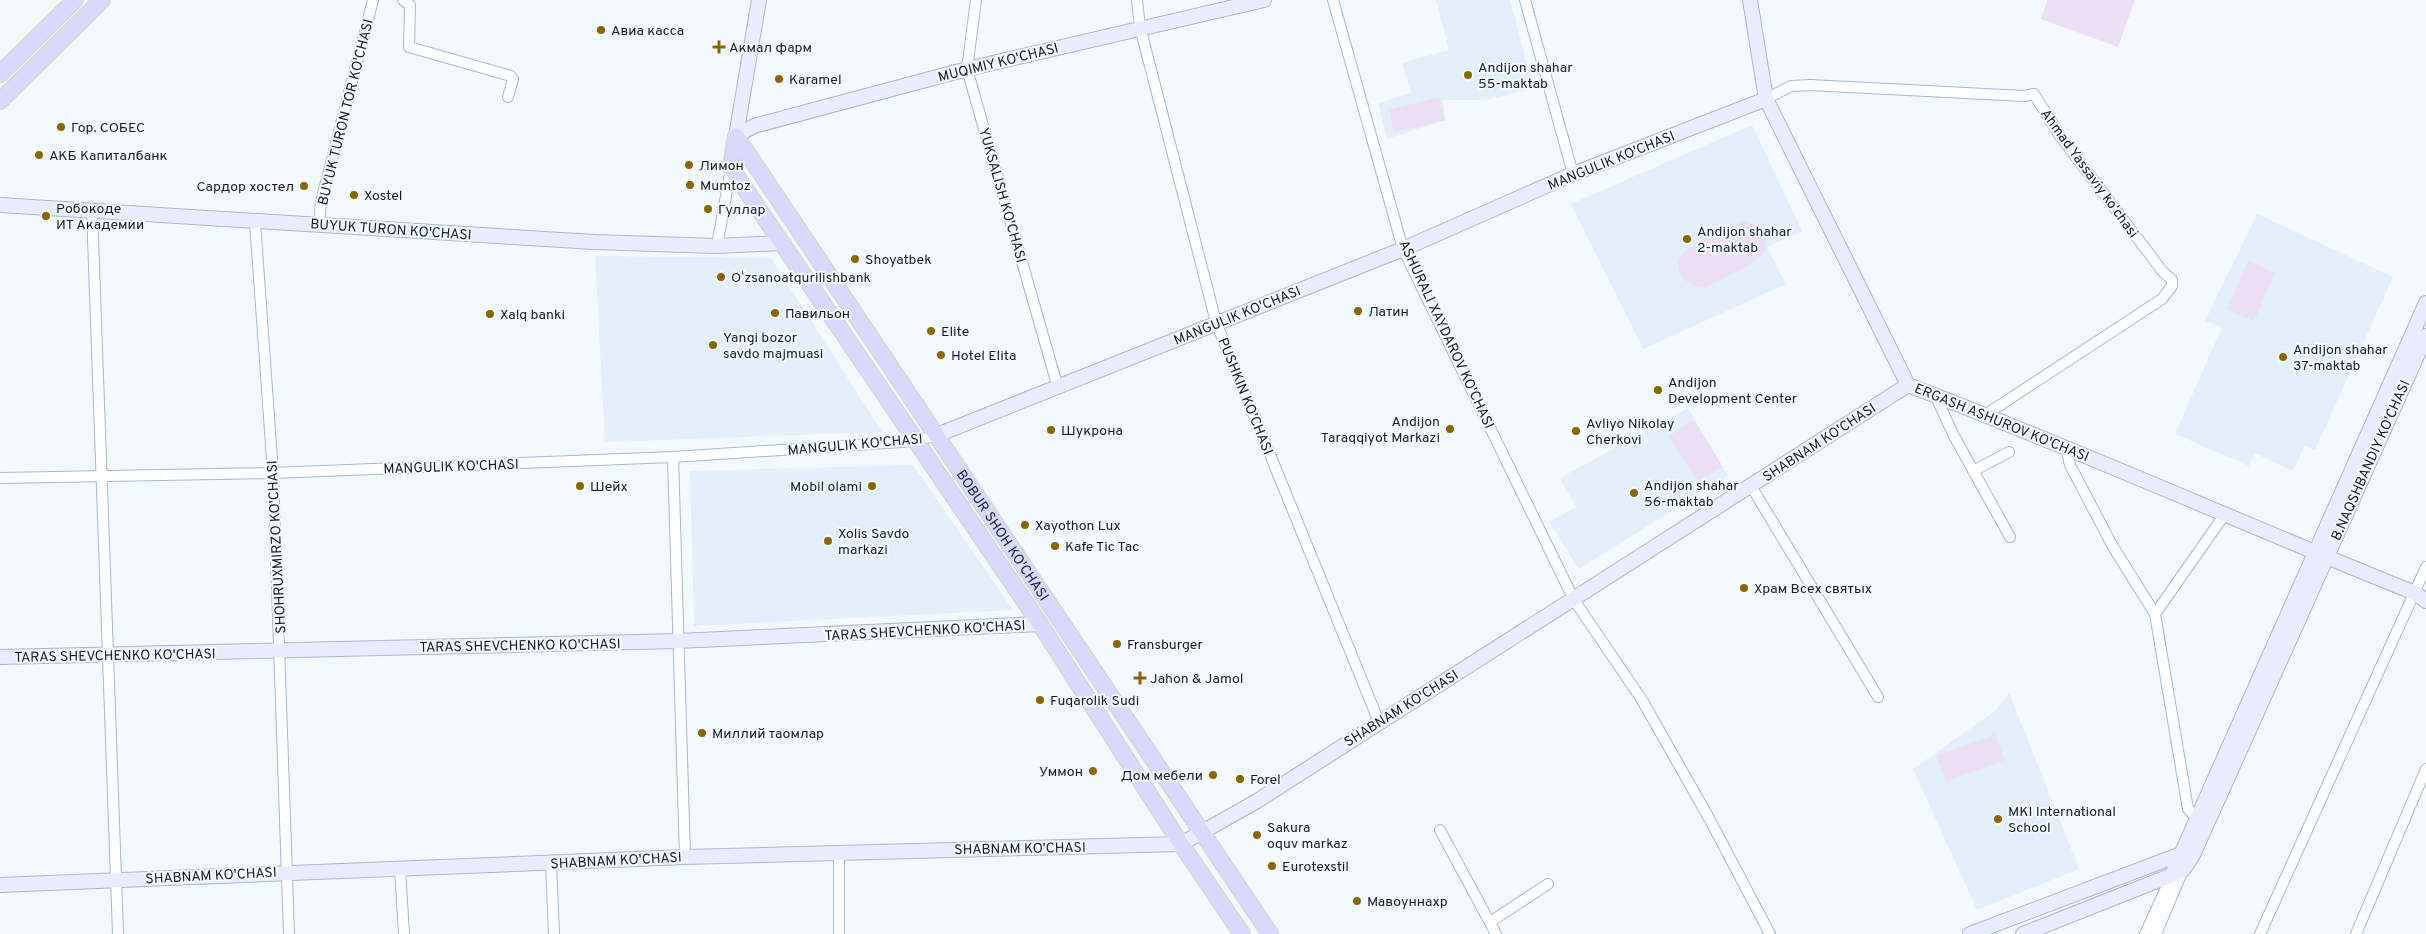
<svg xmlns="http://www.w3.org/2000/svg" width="2426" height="934" font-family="Overpass,sans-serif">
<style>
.built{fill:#e3effb}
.green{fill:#ede0f6}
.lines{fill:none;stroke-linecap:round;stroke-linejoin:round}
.street-casing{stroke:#a2b9cf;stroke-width:12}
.secondary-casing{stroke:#a2b9cf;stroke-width:16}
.primary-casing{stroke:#d5d6d8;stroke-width:18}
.street{stroke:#fff;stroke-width:10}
.secondary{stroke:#ebedfe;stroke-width:14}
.primary{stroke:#d7dafd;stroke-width:15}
.poi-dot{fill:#886602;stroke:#f4f9fe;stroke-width:2}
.labels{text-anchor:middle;stroke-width:4;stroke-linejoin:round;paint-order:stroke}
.poi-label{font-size:14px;fill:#141d25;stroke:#f4f9fe;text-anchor:start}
.street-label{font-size:14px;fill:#141d25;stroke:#f4f9fe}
</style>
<rect width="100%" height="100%" fill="#f4f9fe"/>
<!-- built -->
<path class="built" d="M1436,0H1510L1533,88L1486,100H1443L1445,120L1387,139L1378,103L1411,93L1402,63L1449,50Z
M1752,125L1802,231L1767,247L1786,284L1643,349L1571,204Z
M2257,214L2393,277L2315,450L2305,445L2293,471L2254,453L2249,466L2175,434L2222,327L2205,321Z
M595,256L771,258L882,432L605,442Z
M1688,408L1728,476L1579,569L1549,522L1576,507L1560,478Z
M913,465L1013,610L694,626L690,471Z
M2009,693L2079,869L1977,910L1913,769L1996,710Z"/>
<!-- green -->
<path class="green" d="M2047,0H2135L2118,47L2041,19Z
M1439,97L1445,120L1394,132L1389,110Z
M1746,221C1762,225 1772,242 1762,256C1748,264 1718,285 1704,287C1696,288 1688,283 1683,278C1661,250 1723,230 1741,222Z
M2248,261L2275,273L2254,321L2227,310Z
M1694,420L1723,467L1697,482L1669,436Z
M1995,734L2005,760L1946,782L1936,756Z"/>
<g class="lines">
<defs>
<path id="street" d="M403,0L410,5L409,47L511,76L513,79L508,97
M976,0L967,69L1058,388
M1137,0L1140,27L1216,322L1379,722
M1333,0L1403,249L1574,600L1642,700L1710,820L1770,934
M1525,0L1573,174
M1766,99L1791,86L1810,85L2024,96L2034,94L2060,136L2163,272L2172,280V286L2162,299L1985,415
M92,210L118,934
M255,222L273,473L289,934
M319,224L321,202L373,0
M717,246L731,168
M1935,395L1954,436L2010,537
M2066,447L2070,465L2112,545L2155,614L2188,809L2196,818
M673,457L685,857
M1973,471L2009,452
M0,478L273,473L673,457L916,441L937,435
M1751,486L1878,697
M2155,614L2225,514
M1440,830L1496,934
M839,853V934
M551,863L554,934
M400,869L404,934
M1490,922L1548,884
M2145,934L2172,875
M2156,934L2183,870
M2260,934L2426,567
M2356,934L2426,769"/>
<path id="secondary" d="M1750,0L1766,99L1908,385C2079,450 2245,525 2415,593L2426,601
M736,136L754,126L967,69L1264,0
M736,136L759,0
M0,205L594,242L717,246L783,243
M937,435L1403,249L1573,174L1766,99
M0,657L678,641L1040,624
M2172,875L2426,303
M0,885L685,857L1181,844L1257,801L1908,385
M1970,934L2181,854H2185
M2023,934L2172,875L2183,870L2193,855L2426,336"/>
<g id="primary">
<path d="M0,74L75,0"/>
<path d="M0,101L102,0"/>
<path id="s1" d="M736,136L1270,934"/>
<path d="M736,136L731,168L1040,624L1181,844L1242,934"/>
</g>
</defs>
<!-- street casing -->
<use href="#street" class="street-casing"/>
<!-- secondary casing -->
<use href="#secondary" class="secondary-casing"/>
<!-- primary casing -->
<use href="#primary" class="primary-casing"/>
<!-- street -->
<use href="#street" class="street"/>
<!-- secondary -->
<use href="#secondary" class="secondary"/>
<!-- primary -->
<use href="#primary" class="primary"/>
</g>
<!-- markers -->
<g class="poi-dot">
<circle cx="601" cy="30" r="5"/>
<path d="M716.5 39.5h5v5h5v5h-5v5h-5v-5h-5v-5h5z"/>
<circle cx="1468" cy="75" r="5"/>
<circle cx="779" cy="79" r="5"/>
<circle cx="61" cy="127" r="5"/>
<circle cx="39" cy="155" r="5"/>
<circle cx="689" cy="165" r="5"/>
<circle cx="690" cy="185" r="5"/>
<circle cx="304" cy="186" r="5"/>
<circle cx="354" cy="195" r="5"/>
<circle cx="708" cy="209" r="5"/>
<circle cx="46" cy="216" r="5"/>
<circle cx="1687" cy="239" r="5"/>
<circle cx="855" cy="259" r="5"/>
<circle cx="721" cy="277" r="5"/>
<circle cx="1358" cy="311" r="5"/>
<circle cx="775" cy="313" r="5"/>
<circle cx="490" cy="314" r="5"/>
<circle cx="931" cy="331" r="5"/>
<circle cx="713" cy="345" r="5"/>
<circle cx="941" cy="355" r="5"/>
<circle cx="2283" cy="357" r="5"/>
<circle cx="1658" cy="390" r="5"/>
<circle cx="1450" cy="429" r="5"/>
<circle cx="1051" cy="430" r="5"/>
<circle cx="1576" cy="431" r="5"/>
<circle cx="580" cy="486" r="5"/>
<circle cx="872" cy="486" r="5"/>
<circle cx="1634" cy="493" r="5"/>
<circle cx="1025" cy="525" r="5"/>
<circle cx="828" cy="541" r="5"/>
<circle cx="1055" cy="546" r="5"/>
<circle cx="1744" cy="588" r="5"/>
<circle cx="1117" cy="644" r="5"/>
<path d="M1137.5 670.5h5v5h5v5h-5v5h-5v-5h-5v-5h5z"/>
<circle cx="1040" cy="700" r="5"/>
<circle cx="702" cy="733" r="5"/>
<circle cx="1093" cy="771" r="5"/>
<circle cx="1213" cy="775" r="5"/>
<circle cx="1240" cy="779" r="5"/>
<circle cx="1998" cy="819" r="5"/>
<circle cx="1257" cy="835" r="5"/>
<circle cx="1272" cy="866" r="5"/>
<circle cx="1357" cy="901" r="5"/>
</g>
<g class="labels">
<!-- poi labels -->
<g class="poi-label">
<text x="611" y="35">Авиа касса</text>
<text x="729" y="52">Акмал фарм</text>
<text x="1478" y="72">Andijon shahar<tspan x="1478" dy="16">55-maktab</tspan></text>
<text x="789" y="84">Karamel</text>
<text x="71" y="132">Гор. СОБЕС</text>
<text x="49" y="160">АКБ Капиталбанк</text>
<text x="699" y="170">Лимон</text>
<text x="700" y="190">Mumtoz</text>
<text x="294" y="191" text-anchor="end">Сардор хостел</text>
<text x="364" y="200">Xostel</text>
<text x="56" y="213">Робокоде<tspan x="56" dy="16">ИТ Академии</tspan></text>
<text x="718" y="214">Гуллар</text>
<text x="1697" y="236">Andijon shahar<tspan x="1697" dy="16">2-maktab</tspan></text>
<text x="865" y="264">Shoyatbek</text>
<text x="731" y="282">Oʻzsanoatqurilishbank</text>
<text x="1368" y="316">Латин</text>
<text x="785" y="318">Павильон</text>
<text x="500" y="319">Xalq banki</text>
<text x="941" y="336">Elite</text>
<text x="723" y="342">Yangi bozor<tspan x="723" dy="16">savdo majmuasi</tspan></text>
<text x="2293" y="354">Andijon shahar<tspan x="2293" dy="16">37-maktab</tspan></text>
<text x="951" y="360">Hotel Elita</text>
<text x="1668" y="387">Andijon<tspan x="1668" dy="16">Development Center</tspan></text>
<text x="1440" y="426" text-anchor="end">Andijon<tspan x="1440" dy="16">Taraqqiyot Markazi</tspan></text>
<text x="1586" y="428">Avliyo Nikolay<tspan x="1586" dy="16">Cherkovi</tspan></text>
<text x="1061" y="435">Шукрона</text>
<text x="1644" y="490">Andijon shahar<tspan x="1644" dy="16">56-maktab</tspan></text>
<text x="590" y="491">Шейх</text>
<text x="862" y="491" text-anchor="end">Mobil olami</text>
<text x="1035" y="530">Xayothon Lux</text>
<text x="838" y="538">Xolis Savdo<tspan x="838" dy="16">markazi</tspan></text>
<text x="1065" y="551">Kafe Tic Tac</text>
<text x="1754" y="593">Храм Всех святых</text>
<text x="1127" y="649">Fransburger</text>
<text x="1150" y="683">Jahon &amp; Jamol</text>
<text x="1050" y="705">Fuqarolik Sudi</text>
<text x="712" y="738">Миллий таомлар</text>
<text x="1083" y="776" text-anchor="end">Уммон</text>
<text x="1203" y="780" text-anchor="end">Дом мебели</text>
<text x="1250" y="784">Forel</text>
<text x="2008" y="816">MKI International<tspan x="2008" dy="16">School</tspan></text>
<text x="1267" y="832">Sakura<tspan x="1267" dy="16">oquv markaz</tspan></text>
<text x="1282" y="871">Eurotexstil</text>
<text x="1367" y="906">Мавоуннахр</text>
</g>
<!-- street labels -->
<g class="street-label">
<text transform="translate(998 62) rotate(-14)" y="5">MUQIMIY KO'CHASI</text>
<text transform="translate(345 112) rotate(-76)" y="5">BUYUK TURON TOR KO'CHASI</text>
<text transform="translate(1611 160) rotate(-22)" y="5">MANGULIK KO'CHASI</text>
<text transform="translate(2090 173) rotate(54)" y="5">Ahmad Yassaviy koʻchasi</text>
<text transform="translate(1003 195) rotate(74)" y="5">YUKSALISH KO'CHASI</text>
<text transform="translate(391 229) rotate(4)" y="5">BUYUK TURON KO'CHASI</text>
<text transform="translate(1237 315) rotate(-22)" y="5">MANGULIK KO'CHASI</text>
<text transform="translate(1447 334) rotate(65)" y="5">ASHURALI XAYDAROV KO'CHASI</text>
<text transform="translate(1246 396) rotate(68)" y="5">PUSHKIN KO'CHASI</text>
<text transform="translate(2002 422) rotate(22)" y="5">ERGASH ASHUROV KO'CHASI</text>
<text transform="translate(1819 442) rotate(-33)" y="5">SHABNAM KO'CHASI</text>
<text transform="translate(855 444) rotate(-5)" y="5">MANGULIK KO'CHASI</text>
<text transform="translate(2370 460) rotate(-66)" y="5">B.NAQSHBANDIY KO'CHASI</text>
<text transform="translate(451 466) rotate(-2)" y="5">MANGULIK KO'CHASI</text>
<text dy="5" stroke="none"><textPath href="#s1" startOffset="480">BOBUR SHOH KO'CHASI</textPath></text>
<text transform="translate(276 547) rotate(-93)" y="5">SHOHRUXMIRZO KO'CHASI</text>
<text transform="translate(925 630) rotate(-3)" y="5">TARAS SHEVCHENKO KO'CHASI</text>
<text transform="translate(520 645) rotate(-1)" y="5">TARAS SHEVCHENKO KO'CHASI</text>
<text transform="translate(115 655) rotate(-1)" y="5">TARAS SHEVCHENKO KO'CHASI</text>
<text transform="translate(1401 708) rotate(-32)" y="5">SHABNAM KO'CHASI</text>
<text transform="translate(1020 848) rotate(-1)" y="5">SHABNAM KO'CHASI</text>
<text transform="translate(616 860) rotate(-3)" y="5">SHABNAM KO'CHASI</text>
<text transform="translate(211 875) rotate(-3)" y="5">SHABNAM KO'CHASI</text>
</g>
</g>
</svg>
